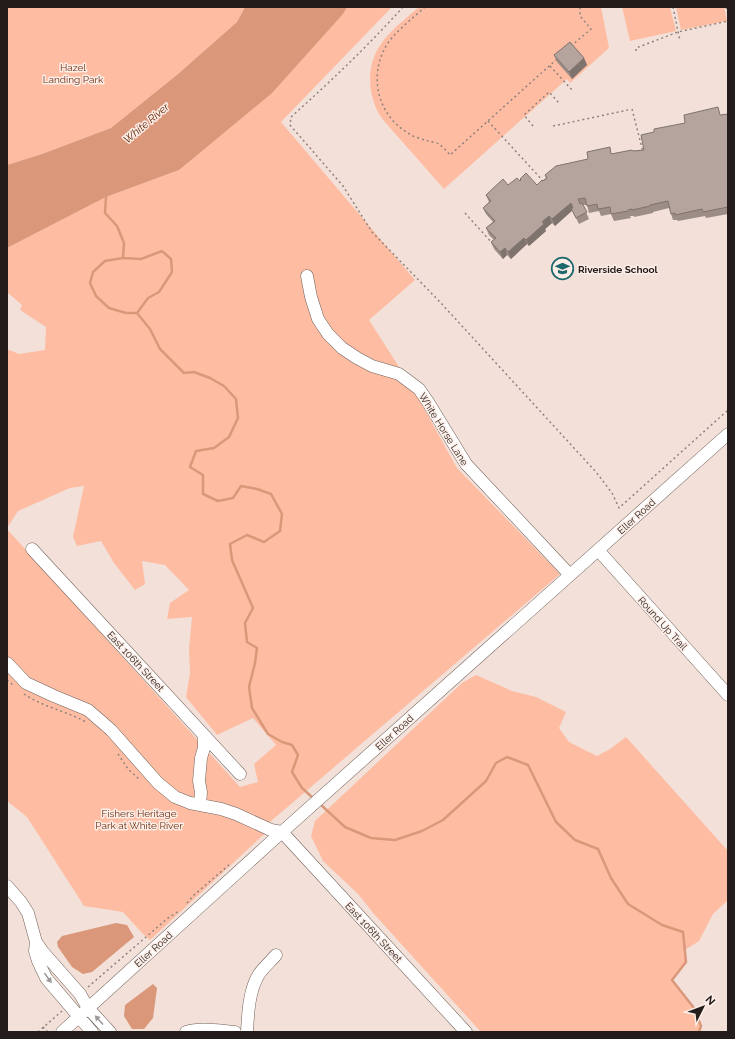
<svg xmlns="http://www.w3.org/2000/svg" width="735" height="1039" font-family="Raleway,sans-serif">
<style>
.green{fill:#febda2}
.water{fill:#da977a}
.lines{fill:none;stroke-linecap:round;stroke-linejoin:round}
.stream{stroke:#da977a;stroke-width:2.5}
.minor-casing{stroke:#70615a;stroke-width:13}
.path{stroke:#8f827d;stroke-width:1.5;stroke-dasharray:2 3;stroke-linecap:butt}
.minor{stroke:#fff;stroke-width:12}
.wall{fill:#9c8d87}
.shaded-wall{fill:#7f736e}
.building{fill:#b5a49d;stroke:#7f736e}
.oneway{fill:#9c9998}
.labels{text-anchor:middle;stroke-width:3;stroke-linejoin:round;paint-order:stroke}
.park-label{font-size:10px;fill:#6c2f11;stroke:#fdeee8}
.poi-label{font-size:10px;font-weight:bold;fill:#231c1a;stroke:#fdeee8;text-anchor:start}
.street-label{font-size:10px;fill:#231c1a;stroke:#fdeee8}
.water-label{font-size:11px;font-style:italic;fill:#622506;stroke:#fdeee8}
</style>
<rect width="100%" height="100%" fill="#f2e0d9"/>
<!-- green -->
<path class="green" d="M7,7H245L237,22L178,74L111,128L42,154L7,165Z
M347,7H392L281,122L415,280L369,320L415,392L457,468L560,574L270,822L273,826L150,940L142,933L123,912L84,906L27,817L7,801V529L240,787L258,782L254,764L276,745L253,718L217,735L186,697L190,673L189,649L192,617L167,619L170,603L189,590L165,565L142,561L145,584L135,590L114,563L101,541L77,546L73,537L84,486L70,488L18,511L7,528V349L19,354L45,350L46,327L20,310L22,305L7,292V248L106,197L179,170L343,14Z
M419,7H601L609,48L570,83L567,79L444,189L384,121C381,117 378,113 376,108C365,81 369,55 389,34C398,24 409,16 419,7Z
M622,7H670L676,31L630,41Z
M676,7H724L727,21L681,30Z
M476,675L512,691L536,697L566,712L559,728L569,742L597,756L610,749L626,737L728,851V900L713,914L699,941L685,950L686,962L672,980L694,1008L701,1026L699,1032H481L374,914L358,894L323,861L311,836L315,821L462,683Z"/>
<!-- water -->
<path class="water" d="M245,7H347L343,14L272,93L179,170L106,197L7,248V165L42,154L111,128L178,74L237,22Z
M116,923L127,925L134,937L92,972L83,974L72,967L58,947L57,942L62,936Z
M153,984L157,988L153,1018L144,1029H132L124,1016L125,1005Z"/>
<g class="lines">
<!-- stream -->
<path class="stream" d="M105,194L106,197L105,213L117,226L124,243L123,258L105,261L93,272L90,283L96,296L109,308L126,313H137L150,329L160,349L184,373L194,372L210,378L224,386L236,399L238,418L229,437L214,448L196,451L190,467L203,475V494L218,501L233,498L241,486L257,489L271,494L282,514L280,531L264,542L247,535L230,544L232,560L253,608L245,623L247,642L257,648L255,663L249,687L252,708L268,734L282,742L292,745L298,755L292,772L302,788L313,798
M123,258L141,259L162,251L171,259L172,272L159,292L148,298L137,313
M320,804L345,827L371,838L395,840L422,831L443,820L486,781L496,763L507,757L528,765L556,822L575,840L598,849L611,878L628,904L662,925L683,932L686,962L672,980L694,1008L701,1026L699,1032"/>
<defs>
<path id="minor" d="M307,276L311,297L318,319L328,334L342,348L357,358L372,366L399,374L419,389L428,402L466,464L570,575
M32,549L240,774
M598,550L728,695
M7,663L26,683L54,696L88,710L111,730L158,783L175,797L190,803L221,809L236,814L271,830L282,832L466,1032
M200,805L201,792L199,781L201,758L204,748V735
M7,886L21,902L28,913L36,942L35,951L38,961L46,978L92,1032
M36,942L43,952L80,994L88,1008L110,1032
M62,1032L272,841L728,434
M186,1032C202,1027 220,1031 235,1032
M247,1032C248,1013 249,990 259,974C264,967 271,961 276,955"/>
</defs>
<!-- minor casing -->
<use href="#minor" class="minor-casing"/>
<!-- path -->
<path class="path" d="M403,7C368,46 330,82 291,117L290,125L343,186L372,232L440,302L596,472L612,493L619,508L728,410
M425,7C413,18 392,34 385,48C369,78 378,115 408,133C413,137 422,139 428,141C431,142 436,142 439,144C443,147 447,151 450,155L557,59
M673,7L680,41
M726,7L728,14
M571,46L591,29L580,16V7
M636,51V48L678,32L728,21
M550,66L573,91
M632,109L643,152
M488,121L544,182
M533,126L524,115L549,92L559,103
M553,126L628,110
M465,213L492,243
M7,680L13,685
M24,694C43,707 66,711 86,722
M118,754L128,769L140,780
M187,903L194,895L230,864
M88,987L168,918L179,911
M43,1027L48,1032
M38,1032L62,1011"/>
<!-- minor -->
<use href="#minor" class="minor"/>
</g>
<!-- wall -->
<path class="wall" d="M554,55L584,58L587,65L572,79L557,62Z
M728,114V214L706,218L705,216L678,221L677,220H673L669,208L653,212V213L634,217V216H630L631,218L614,221L611,214L601,216L599,211L589,213L587,205H583L589,219L579,224L572,210L555,226L552,223L545,229L546,231L529,246L527,244L511,259L507,255L503,259L494,249L491,242L494,240L489,235L486,228L493,222L486,214L483,208L489,202L486,195L508,185L520,181V179L537,185L546,178L545,175L612,154L644,150L654,132Z"/>
<!-- shaded-wall -->
<path class="shaded-wall" d="M584,58L587,65L572,79L569,72Z
M571,203L573,210L555,226L552,219Z
M549,216L552,223L545,229L546,231L529,246L526,240L542,222Z
M524,238L527,244L511,259L508,252Z
M505,248L507,255L503,259L500,252Z"/>
<!-- building -->
<path class="building" d="M570,42L584,58L569,72L554,55Z
M718,107L720,115L728,114V207L703,212L702,209L675,215V213L671,214L668,201L650,205V206L632,210V209L628,210V211L611,214L610,207L598,209L597,204L587,206L585,198L578,199L580,204L582,203L587,212L576,218L571,208H573L571,203L552,219L549,216L542,222L544,224L526,240L524,238L508,252L505,248L500,252L491,242L496,238L486,228L495,221L483,208L491,201L486,195L503,179L508,185L517,178L520,181L521,180L520,179L526,173L537,185L542,180L543,181L547,178L545,175L556,166L588,159L587,152L610,147L611,154L632,150L633,151L644,150L641,135L654,132V129L685,123L684,115Z"/>
<!-- one-way arrows -->
<defs><path id="oneway-solid" d="M-6-.8H1V-3.2L6.5 0L1 3.2V.8H-6Z"/></defs>
<g class="oneway">
<use href="#oneway-solid" transform="translate(48 978) rotate(54)"/>
<use href="#oneway-solid" transform="translate(99 1020) rotate(-132)"/>
</g>
<!-- icons -->
<defs>
<symbol id="school-ring" viewBox="-11 -11 22 22"><circle r="9.5" fill="#fdeee8" stroke="#1d696e" stroke-width="1.5"/><path d="M0-5L7-2L0 1L-7-2ZM-4 1L0 2.5L4 1V4Q0 6-4 4Z" fill="#1d696e"/></symbol>
</defs>
<g fill-rule="evenodd">
<use href="#school-ring" x="550" y="256" width="25" height="25"/>
</g>
<g class="labels">
<!-- park labels -->
<g class="park-label">
<text x="73" y="71">Hazel<tspan x="73" dy="12">Landing Park</tspan></text>
<text x="139" y="817">Fishers Heritage<tspan x="139" dy="12">Park at White River</tspan></text>
</g>
<!-- poi labels -->
<g class="poi-label">
<text x="578" y="273">Riverside School</text>
</g>
<!-- street labels -->
<g class="street-label">
<text transform="translate(444 429) rotate(58)" y="4">White Horse Lane</text>
<text transform="translate(636 516) rotate(-42)" y="4">Eller Road</text>
<text transform="translate(663 623) rotate(48)" y="4">Round Up Trail</text>
<text transform="translate(136 661) rotate(47)" y="4">East 106th Street</text>
<text transform="translate(394 732) rotate(-42)" y="4">Eller Road</text>
<text transform="translate(374 932) rotate(47)" y="4">East 106th Street</text>
<text transform="translate(153 949) rotate(-42)" y="4">Eller Road</text>
</g>
<!-- water labels -->
<g class="water-label">
<text transform="translate(146 123) rotate(-40)" y="4">White River</text>
</g>
</g>
<!-- border -->
<rect width="735" height="1039" fill="none" stroke="#231c1a" stroke-width="16"/>
<!-- north arrow -->
<g transform="translate(703 1007) rotate(48)" stroke="#fdeee8" stroke-width="3" paint-order="stroke">
<path d="M0-3L7 15L0 10L-7 15Z" fill="#231c1a"/>
<text y="-6" font-size="11" font-weight="bold" text-anchor="middle" fill="#231c1a">N</text>
</g>
</svg>
